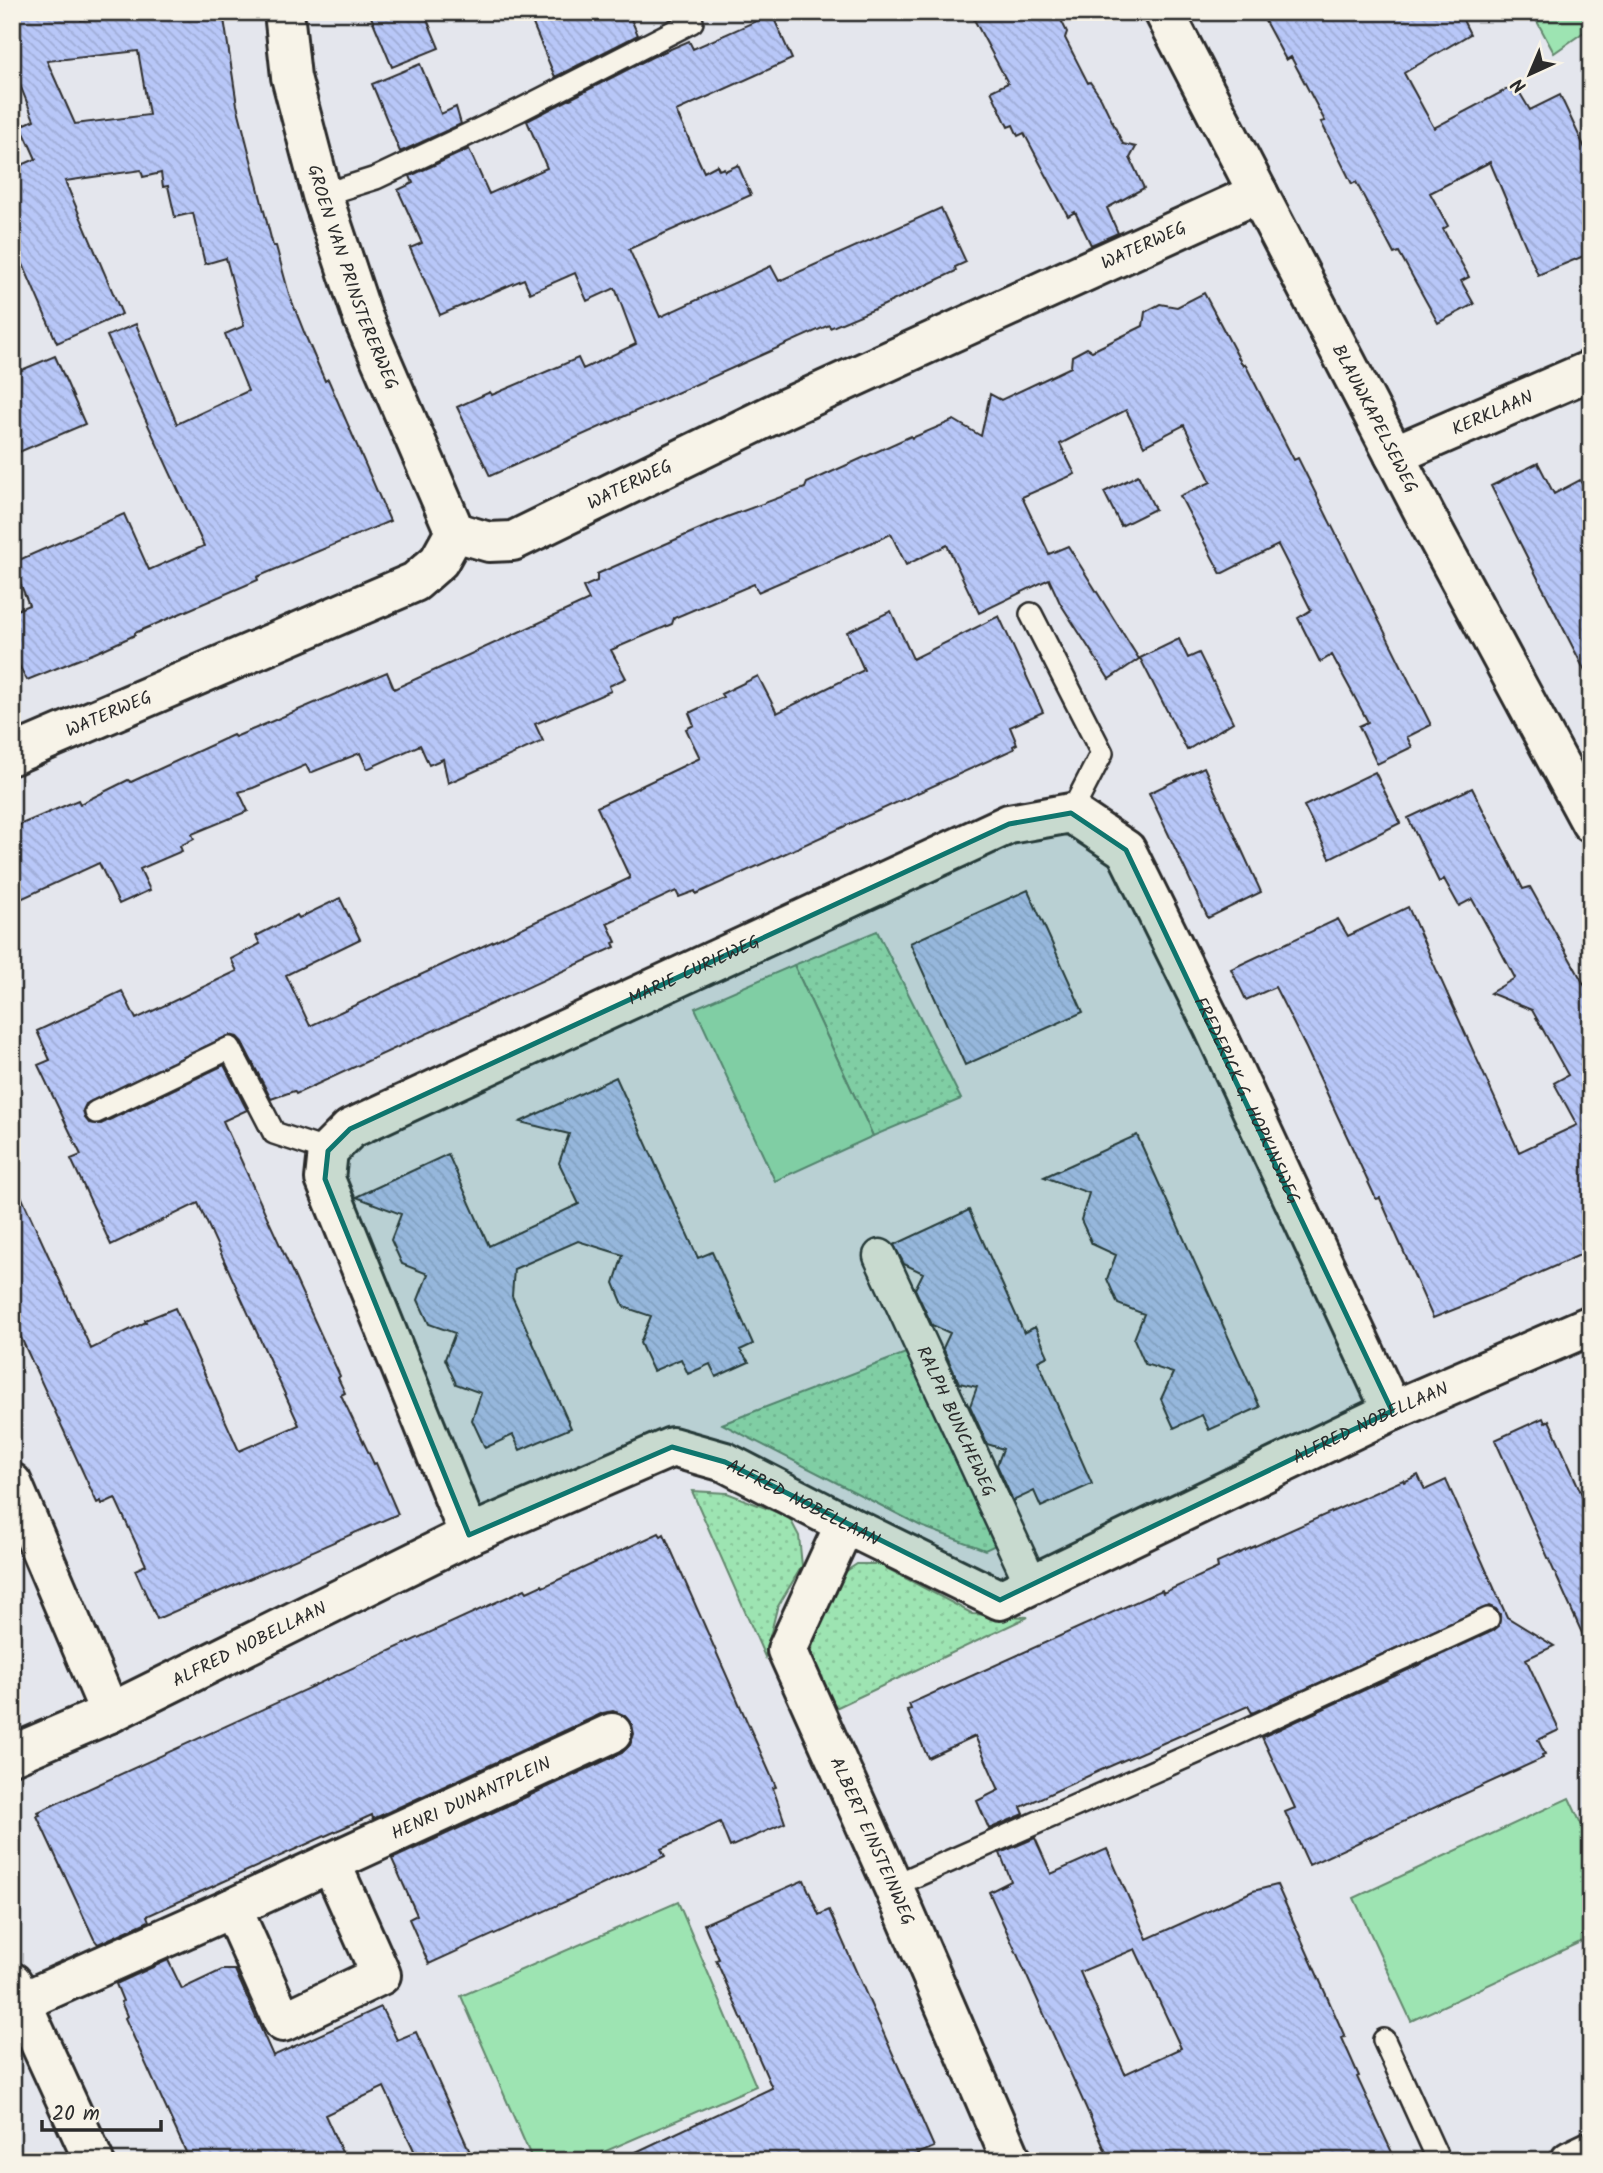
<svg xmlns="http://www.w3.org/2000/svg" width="1603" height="2173" font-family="Kalam,sans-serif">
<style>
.grass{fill:url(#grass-dots);stroke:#64886e;stroke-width:2}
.green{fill:#9de4b2;stroke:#64886e;stroke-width:2}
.building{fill:url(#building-back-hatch);stroke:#2b2b2b;stroke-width:2;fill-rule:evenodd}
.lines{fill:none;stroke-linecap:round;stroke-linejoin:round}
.service-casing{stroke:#2b2b2b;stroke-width:26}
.pedestrian-casing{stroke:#2b2b2b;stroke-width:37}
.minor-casing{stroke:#2b2b2b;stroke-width:44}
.service{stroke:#f7f3e8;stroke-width:21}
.pedestrian{stroke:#f7f3e8;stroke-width:32}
.minor{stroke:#f7f3e8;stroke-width:38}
.marked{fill:#0f766e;fill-opacity:0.2;stroke:#0f766e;stroke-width:5;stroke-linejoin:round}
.labels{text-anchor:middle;stroke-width:5;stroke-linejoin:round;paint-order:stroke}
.street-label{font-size:18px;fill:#2b2b2b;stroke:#f7f3e8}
</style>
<defs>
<pattern id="grass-dots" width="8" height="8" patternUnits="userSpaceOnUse" patternTransform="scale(1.75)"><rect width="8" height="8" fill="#9de4b2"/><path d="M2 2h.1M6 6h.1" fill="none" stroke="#87c499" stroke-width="1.8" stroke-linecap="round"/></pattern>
<pattern id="building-back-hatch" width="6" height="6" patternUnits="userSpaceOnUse" patternTransform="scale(1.75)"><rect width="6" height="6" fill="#b8c7f8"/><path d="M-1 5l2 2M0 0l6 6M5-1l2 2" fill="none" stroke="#9eabd5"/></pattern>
</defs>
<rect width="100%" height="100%" fill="#e4e6ed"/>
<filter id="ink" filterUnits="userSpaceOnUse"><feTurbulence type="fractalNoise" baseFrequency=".0143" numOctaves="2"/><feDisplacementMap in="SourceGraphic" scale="14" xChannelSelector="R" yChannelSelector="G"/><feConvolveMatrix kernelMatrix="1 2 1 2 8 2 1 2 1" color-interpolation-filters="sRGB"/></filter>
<g filter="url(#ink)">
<!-- grass -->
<path class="grass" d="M877,931L961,1099L873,1136L794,965Z
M916,1349L1002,1542L985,1550L921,1526L722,1424Z
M692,1491L727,1493L789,1517L799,1536L802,1566L777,1608L765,1657Z
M857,1564H879L973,1614L1028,1617L823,1714L811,1661L814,1630L836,1578Z"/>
<!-- green -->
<path class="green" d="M1532,12H1591V27L1554,53Z
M794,965L873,1136L775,1181L695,1008Z
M1569,1798L1591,1845V1937L1411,2021L1354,1898Z
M678,1902L756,2086L583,2161H533L461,1996Z"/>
<!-- building -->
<path class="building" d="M12,12H78L81,20L140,12H223L237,105L273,246H276L289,294L306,337L325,381L328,379L390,521L257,577L258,580L135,633V635L95,653L27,680L12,653V612L29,605L12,563L124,514L149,570L204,546L107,336L136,324L177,424L248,391L225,334L244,326L226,258L205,264L193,213L175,217L168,186L163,187L161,173L143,177L141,170L65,181L122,314L57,343L12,239V169L36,159L21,126L34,120L12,65ZM138,51L149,115L75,124L47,61Z
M369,12H424L439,48L392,67Z
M528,12H628L638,35L555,77Z
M970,12H1057L1067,32L1065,38L1088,83L1090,82L1101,98L1123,144L1136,147L1130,158L1144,188L1107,208L1118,233L1091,245L1075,212L1068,216L1024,133L1018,136L1013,125L1008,127L991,91L1008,83Z
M1260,12H1459L1470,34L1404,73L1434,128L1515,85L1530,110L1560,95L1591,161V253L1538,275L1490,162L1430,193L1448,226L1443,229L1469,277L1461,281L1474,304L1438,323L1399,252L1394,254L1356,182L1352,184L1321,122L1325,121L1291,57L1286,60Z
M772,14L792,59L676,111L704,172L717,165L719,170L724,168L725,171L738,165L751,195L629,249L660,317L771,266L779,281L941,208L966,262L955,267L956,271L882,306L830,328L829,325L490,476L457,407L490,392L492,395L578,358L583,369L636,344L615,288L587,301L575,273L530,293L524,279L440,315L410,248L422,243L398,190L413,183L410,176L469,149L489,194L547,168L527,121L652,57L689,41L693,49Z
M420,64L441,114L456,107L461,124L400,152L372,84Z
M1204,293L1243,366L1245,364L1294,460L1298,458L1431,725L1407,737L1412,747L1377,764L1359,726L1368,722L1332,655L1320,662L1298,618L1311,610L1278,545L1221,574L1180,496L1211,482L1184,425L1144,446L1126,410L1060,444L1075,474L1022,497L1049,554L1068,546L1139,659L1109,679L1060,603L1049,579L979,613L947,545L906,565L891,534L758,592L754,584L674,618L672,624L611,650L626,678L609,686L611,691L535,724L543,741L448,783L443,759L429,765L420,745L367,769L360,753L310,773L306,765L253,788L239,792L248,811L192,834L194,839L180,846L182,851L140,869L150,890L119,904L99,863L12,903V828L78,800L80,804L128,780L131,782L233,735L235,737L387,672L394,689L589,600L583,587L597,581V574L727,517L805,488L807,483L911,436L912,438L954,420L981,436L990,394L1001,400L1071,367L1072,356L1087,348L1092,351L1143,326L1145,312L1160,304L1177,307Z
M55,356L85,424L12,455V374Z
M1538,463L1554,494L1580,480L1591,501V683L1491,486Z
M1138,475L1155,509L1121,526L1104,492Z
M891,611L913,659L999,616L1043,712L1010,727L1017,744L1013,746L1014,749L696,894L695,891L679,897L676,891L607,923L616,942L613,943L615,947L296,1094L294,1091L271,1099L242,1042L237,1037L230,1035L86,1104L83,1110L85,1118L89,1123L101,1124L224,1065L247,1110L223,1121L340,1376L338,1378L345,1393L341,1395L374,1464L376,1463L398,1514L157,1619L135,1570L146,1565L115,1498L102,1504L101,1501L97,1503L12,1318V1176L91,1349L146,1322L145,1320L175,1308L239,1451L299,1425L198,1203L111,1245L71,1159L81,1155L38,1065L50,1060L37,1031L122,991L136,1019L237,971L231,959L260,944L256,936L297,915L299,918L340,898L360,939L286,975L310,1026L630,878L597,807L700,758L686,729L694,725L689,713L723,697L721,694L758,676L777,713L864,670L847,632Z
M1179,639L1188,658L1199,653L1233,722L1187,750L1140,658Z
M1204,767L1261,892L1208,918L1149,793Z
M1375,772L1400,823L1330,858L1304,806Z
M1472,788L1523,889L1530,887L1591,997V1250L1488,1296L1433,1318L1380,1198L1376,1199L1306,1048L1275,987L1246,1000L1231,969L1338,919L1348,936L1408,907L1519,1152L1577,1125L1554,1083L1568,1075L1532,1010L1490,993L1515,978L1497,944L1472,899L1459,906L1444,879L1439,882L1408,818Z
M1028,890L1083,1012L965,1065L910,943Z
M616,1077L698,1258L712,1252L753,1344L740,1350L749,1362L716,1377L710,1364L688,1374L681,1359L653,1371L640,1343L651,1316L624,1307L614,1283L623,1255L578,1241L514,1269L512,1296L571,1428L520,1450L513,1435L485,1448L472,1420L481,1393L456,1384L445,1359L455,1333L429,1324L418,1300L428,1274L402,1264L391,1240L401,1214L356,1197L448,1154L489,1246L579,1204L559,1163L569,1134L520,1122Z
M1137,1135L1260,1407L1209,1430L1202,1415L1174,1428L1161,1399L1173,1373L1145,1364L1134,1339L1144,1314L1118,1304L1107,1279L1116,1255L1092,1244L1081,1220L1089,1193L1044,1177Z
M969,1210L1024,1333L1035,1327L1048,1356L1038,1361L1092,1484L1041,1507L1034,1491L1013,1501L997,1465L1003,1449L987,1444L970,1406L977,1387L959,1383L943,1348L950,1333L932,1325L915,1289L923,1273L904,1264L894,1245Z
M1543,1418L1545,1423L1549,1420L1587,1506L1584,1507L1591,1522V1653L1495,1440Z
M1418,1475L1425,1490L1446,1480L1507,1617L1554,1646L1526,1659L1559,1730L1538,1740L1545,1754L1542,1755L1543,1758L1309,1865L1285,1812L1295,1808L1262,1737L1493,1631L1499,1626L1500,1614L1496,1609L1489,1606L1252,1713L1248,1706L1099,1771L1021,1807L1024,1814L989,1829L977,1801L999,1790L975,1736L928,1758L907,1710L911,1709L909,1704L1162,1590L1163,1593L1218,1568L1217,1563L1403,1480L1404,1482Z
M659,1533L661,1536L664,1534L776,1787L773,1788L785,1823L730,1847L720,1822L661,1849L665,1856L429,1964L409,1919L417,1915L392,1859L622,1753L630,1745L634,1734L632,1725L624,1715L613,1711L603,1713L373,1819L372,1815L229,1879L147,1916L149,1921L98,1944L94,1939L37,1816L40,1815L38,1812L525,1589L527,1592L542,1585L543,1587Z
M1035,1838L1051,1874L1107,1849L1147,1939L1253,1891L1277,1885L1345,2037L1342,2038L1359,2076L1357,2077L1396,2161H1110L989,1892L1011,1881L1000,1853ZM1135,1949L1181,2048L1125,2074L1080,1972Z
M804,1880L819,1915L829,1910L934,2147L902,2161H617L772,2088L716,1960L719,1959L704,1924Z
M168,1960L182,1989L222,1970H235L273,2056L381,2007L397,2040L416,2032L474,2161H419L384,2087L325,2115L346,2161H190L125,2018L127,2016L121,2002L123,2001L116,1984Z"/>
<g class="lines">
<defs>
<path id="service" d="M322,195L376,178L520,110L692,22L690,12
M1031,614L1102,753L1071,813
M96,1112L230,1048L274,1133L328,1151
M893,1886L1202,1750L1488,1619
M1384,2040L1439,2161"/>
<g id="pedestrian">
<path id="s1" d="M880,1256L1032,1585"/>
</g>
<g id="minor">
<path id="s2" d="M284,12L291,77L322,195L363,318L455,532"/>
<path id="s3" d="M1164,12L1431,526L1591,823"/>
<path id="s4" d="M1394,455L1591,370"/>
<path id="s5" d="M455,532L489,542L513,541L786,408L1258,193"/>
<path id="s6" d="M12,755L415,582L439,561L455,532"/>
<path d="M12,1483L110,1713"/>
<path id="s7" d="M845,1524L787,1650L893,1886L1012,2161"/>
<path id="s8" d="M469,1535L325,1179L328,1151L350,1129L1009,824L1071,813L1126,850L1213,1026L1392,1411"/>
<path id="s9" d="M12,1755L110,1713L469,1535L672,1447L725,1462L845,1524L1000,1600L1392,1411L1591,1325"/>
<path d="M232,1908L283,2022L381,1975L331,1863"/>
<path d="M12,1982L94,2161"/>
<path id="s10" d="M21,2002L232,1908L612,1733"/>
<path d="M1570,2161L1591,2151"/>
</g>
</defs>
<!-- service casing -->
<use href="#service" class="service-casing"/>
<!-- pedestrian casing -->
<use href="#pedestrian" class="pedestrian-casing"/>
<!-- minor casing -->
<use href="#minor" class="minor-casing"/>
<!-- service -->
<use href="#service" class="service"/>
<!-- pedestrian -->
<use href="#pedestrian" class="pedestrian"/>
<!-- minor -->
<use href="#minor" class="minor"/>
</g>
</g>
<!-- marked area -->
<path class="marked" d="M1071,813L1126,850L1392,1411L1000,1600L725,1462L672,1447L469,1535L325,1179L328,1151L350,1129L1009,824Z"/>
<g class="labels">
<!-- street labels -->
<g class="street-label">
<text dy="6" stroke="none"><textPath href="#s5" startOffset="756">WATERWEG</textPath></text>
<text dy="6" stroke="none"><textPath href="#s2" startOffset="275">GROEN VAN PRINSTERERWEG</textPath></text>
<text dy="6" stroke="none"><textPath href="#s4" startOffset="107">KERKLAAN</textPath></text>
<text dy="6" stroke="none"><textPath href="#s3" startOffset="458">BLAUWKAPELSEWEG</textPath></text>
<text dy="6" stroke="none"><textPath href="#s5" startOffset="189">WATERWEG</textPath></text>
<text dy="6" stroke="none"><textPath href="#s6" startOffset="105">WATERWEG</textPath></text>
<text dy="6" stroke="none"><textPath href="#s8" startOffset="822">MARIE CURIEWEG</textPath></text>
<text dy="6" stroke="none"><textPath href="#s8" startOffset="1577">FREDERICK G. HOPKINSWEG</textPath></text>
<text dy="6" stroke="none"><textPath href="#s1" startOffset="182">RALPH BUNCHEWEG</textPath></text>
<text dy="6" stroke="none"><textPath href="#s9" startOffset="1502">ALFRED NOBELLAAN</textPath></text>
<text dy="6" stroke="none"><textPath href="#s9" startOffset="872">ALFRED NOBELLAAN</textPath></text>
<text dy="6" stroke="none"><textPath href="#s9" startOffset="262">ALFRED NOBELLAAN</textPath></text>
<text dy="6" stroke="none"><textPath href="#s10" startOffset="494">HENRI DUNANTPLEIN</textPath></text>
<text dy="6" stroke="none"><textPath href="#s7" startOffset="348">ALBERT EINSTEINWEG</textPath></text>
</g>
</g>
<!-- margin -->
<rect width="1603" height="2173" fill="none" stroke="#f7f3e8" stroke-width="42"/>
<rect x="21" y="21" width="1561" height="2131" fill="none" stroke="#2b2b2b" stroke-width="2.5" filter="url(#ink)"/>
<!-- north arrow -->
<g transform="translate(1530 74) rotate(224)" stroke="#f7f3e8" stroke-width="5" paint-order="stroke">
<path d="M0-5L12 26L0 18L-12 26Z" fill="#2b2b2b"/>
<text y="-10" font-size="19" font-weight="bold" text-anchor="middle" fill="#2b2b2b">N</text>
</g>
<!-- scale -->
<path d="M42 2120v10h119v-10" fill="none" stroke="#2b2b2b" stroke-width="3.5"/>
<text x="52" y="2120" font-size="21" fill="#2b2b2b" stroke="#f7f3e8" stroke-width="5" paint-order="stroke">20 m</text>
</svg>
